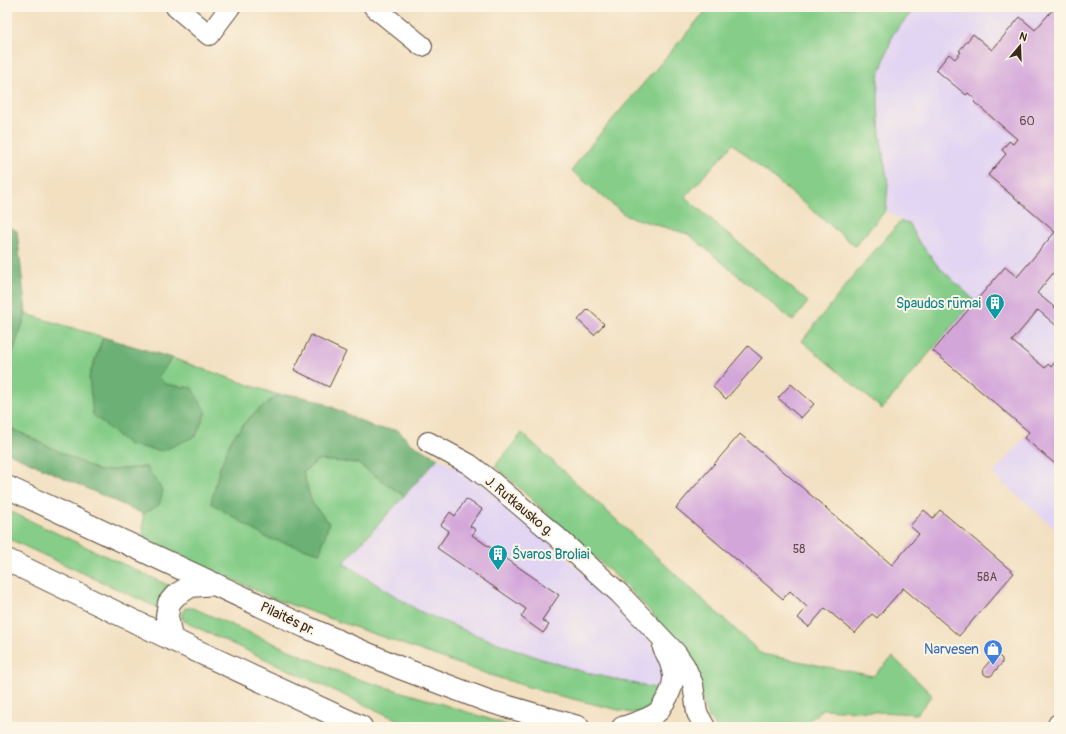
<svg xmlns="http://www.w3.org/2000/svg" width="1066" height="734" font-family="Pangolin,sans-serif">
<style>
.built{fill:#e2d4f3}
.green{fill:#85cd88;stroke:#607c53}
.forest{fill:#6cb074;stroke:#546d49}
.building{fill:#d3a6da}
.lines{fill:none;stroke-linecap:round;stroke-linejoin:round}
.minor-casing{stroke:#564536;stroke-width:22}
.major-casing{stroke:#564536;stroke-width:24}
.minor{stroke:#fff;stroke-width:20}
.major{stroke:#fff;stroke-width:22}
.labels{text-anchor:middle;stroke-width:4;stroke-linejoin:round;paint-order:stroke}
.number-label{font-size:12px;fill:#61494d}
.culture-label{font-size:14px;fill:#0d838f;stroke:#fcf5e5;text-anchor:end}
.street-label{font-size:14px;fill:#3b2a1e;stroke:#fcf5e5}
.shop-label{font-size:14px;fill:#366cbe;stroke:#fcf5e5;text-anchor:end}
</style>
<rect width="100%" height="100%" fill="#fcf5e5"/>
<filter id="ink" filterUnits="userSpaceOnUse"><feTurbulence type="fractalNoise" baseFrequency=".025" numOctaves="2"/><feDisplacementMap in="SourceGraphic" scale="8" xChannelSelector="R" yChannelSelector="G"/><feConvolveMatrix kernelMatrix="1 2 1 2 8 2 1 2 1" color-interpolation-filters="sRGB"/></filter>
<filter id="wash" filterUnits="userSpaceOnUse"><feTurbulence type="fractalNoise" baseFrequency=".012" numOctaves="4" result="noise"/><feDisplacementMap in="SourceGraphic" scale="16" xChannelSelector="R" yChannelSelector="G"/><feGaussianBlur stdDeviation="0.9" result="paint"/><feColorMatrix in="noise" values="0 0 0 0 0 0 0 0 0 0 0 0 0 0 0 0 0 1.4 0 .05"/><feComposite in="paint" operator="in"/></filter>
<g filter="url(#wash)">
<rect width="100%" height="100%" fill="#f2e0c1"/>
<!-- built -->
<path class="built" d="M916,7H1059V532L993,474L1029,432L933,351L974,300L938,266L917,239L910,224L901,221L886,210L888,184L880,134L878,105V78L893,34Z
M438,458L458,469L484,486L560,552L634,621L659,653L666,665L664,690L587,673L539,658L476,635L419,611L343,563Z"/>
<!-- green -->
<path class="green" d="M709,7H916L893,34L878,78V105L880,134L888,184L886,210L855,246L733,144L685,197L808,302L793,321L688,234L626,216L572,171L582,155Z
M901,221L910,224L917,239L938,266L974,300L882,409L802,341L867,259Z
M26,314L103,337L89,377L165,384L158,377L172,358L278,395L263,406L248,419L231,440L329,523L312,503L303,473L318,460L357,463L404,496L343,563L419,611L476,635L539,658L587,673L664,690L660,698L644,711L631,713L548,693L490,675L272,598L143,538V514L159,505L146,467L99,471L7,426V369Z
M522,433L762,654L873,676L893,657L932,695L917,714L822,709L802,727H716L709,718L680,648L650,611L619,579L495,466Z
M7,510L170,586L168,591L159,607H156L7,538Z
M185,608H193L351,677L433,701L514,727H413L189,624L182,619V613Z"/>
<!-- forest -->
<path class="forest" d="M7,226L17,231L26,314L7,369Z
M103,337L172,358L158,377L165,384L192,388L206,412L196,436L162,451L129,445L93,415L89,377Z
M278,395H293L317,400L376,428L398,430L411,444L438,458L404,496L357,463L318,460L303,472L312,503L329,523L320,553L267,538L211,503L219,470L231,440L248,419L263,406Z
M7,426L99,471L146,467L163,491L159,505L143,514L7,452Z"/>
<g id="blocks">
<!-- building -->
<path class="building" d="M1055,7H1059V266L1037,293L1059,311V328L1038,310L1012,341L1045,368L1048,364L1051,367L1059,357V467L1024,438L1029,432L933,351L1005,267L1017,277L1055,232L988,175L1006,154L1002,150L1009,141L1013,144L1017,139L974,102L976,100L968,93L966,95L936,70L949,54L955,59L961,52L959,51L973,34L992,50L1020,17L1035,30Z
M588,309L604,324L594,335L578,320Z
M311,335L346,352L329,387L294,370Z
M748,346L762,358L726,399L713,387Z
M791,384L814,404L801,418L778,398Z
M740,434L892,565L919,534L910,526L924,510L933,518L940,510L1014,573L959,636L903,588L877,618L872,614L855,633L825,608L809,627L798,618L807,607L790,591L783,599L676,508Z
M466,499L482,509L470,526L476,530L472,535L559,595L542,620L549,625L543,633L521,617L526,609L437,548L449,531L441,525L450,512L455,516Z
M994,656H999L1002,659V663L991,676H987L984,674L983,669Z"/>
</g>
</g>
<g filter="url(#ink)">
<use href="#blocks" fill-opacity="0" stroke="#564536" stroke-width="1"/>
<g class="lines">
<defs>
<path id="minor" d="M176,7L209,35L230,7
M374,7L422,46
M428,442L469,464L491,481L556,536L619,593L676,653L685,666L693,684L697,713L705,727
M622,727C633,723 650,719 659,711C661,708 662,705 664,703C678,683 674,668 663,648"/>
<path id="major" d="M7,487L306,627L398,667L488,701L578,727
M7,560L171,639L361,727
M171,639L167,616L169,603L176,595L191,586L215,584
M1058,727L1059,725"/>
</defs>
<!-- minor casing -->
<use href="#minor" class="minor-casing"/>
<!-- major casing -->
<use href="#major" class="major-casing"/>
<!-- minor -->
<use href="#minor" class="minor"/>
<!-- major -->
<use href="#major" class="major"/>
</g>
</g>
<!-- icons -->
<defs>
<symbol id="building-pin" viewBox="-11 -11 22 30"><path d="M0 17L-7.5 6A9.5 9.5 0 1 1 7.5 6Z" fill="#0f9aa8" stroke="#fcf5e5"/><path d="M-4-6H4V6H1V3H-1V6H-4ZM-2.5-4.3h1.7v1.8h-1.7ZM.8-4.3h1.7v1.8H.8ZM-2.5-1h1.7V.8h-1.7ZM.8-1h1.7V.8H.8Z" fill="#fff"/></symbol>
<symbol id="shop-pin" viewBox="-11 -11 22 30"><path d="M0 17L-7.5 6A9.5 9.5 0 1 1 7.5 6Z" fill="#3f7fe0" stroke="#fcf5e5"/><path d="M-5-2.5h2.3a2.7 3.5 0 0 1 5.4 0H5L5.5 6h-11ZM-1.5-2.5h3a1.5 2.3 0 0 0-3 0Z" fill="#fff"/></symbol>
</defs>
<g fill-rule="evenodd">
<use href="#building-pin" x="984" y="292" width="22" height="30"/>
<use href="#building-pin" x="487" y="543" width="22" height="30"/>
<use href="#shop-pin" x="982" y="638" width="22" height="30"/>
</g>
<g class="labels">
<!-- number labels -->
<g class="number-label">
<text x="1027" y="125">60</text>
<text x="799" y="553">58</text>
<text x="987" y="581">58A</text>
</g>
<!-- culture labels -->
<g class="culture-label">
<text x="981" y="308">Spaudos rūmai</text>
<text x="512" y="559" text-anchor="start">Švaros Broliai</text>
</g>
<!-- street labels -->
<g class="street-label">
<text transform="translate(520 506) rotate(40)" y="5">J. Rutkausko g.</text>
<text transform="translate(288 618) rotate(25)" y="5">Pilaitės pr.</text>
</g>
<!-- shop labels -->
<g class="shop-label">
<text x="979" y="654">Narvesen</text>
</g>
</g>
<!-- margin -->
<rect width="1066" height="734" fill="none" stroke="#fcf5e5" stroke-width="24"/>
<!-- north arrow -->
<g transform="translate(1020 46) rotate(19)" stroke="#fcf5e5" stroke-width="3" paint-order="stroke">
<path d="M0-3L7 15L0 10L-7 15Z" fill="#3b2a1e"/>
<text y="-6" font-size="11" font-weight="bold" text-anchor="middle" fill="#3b2a1e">N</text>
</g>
</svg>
